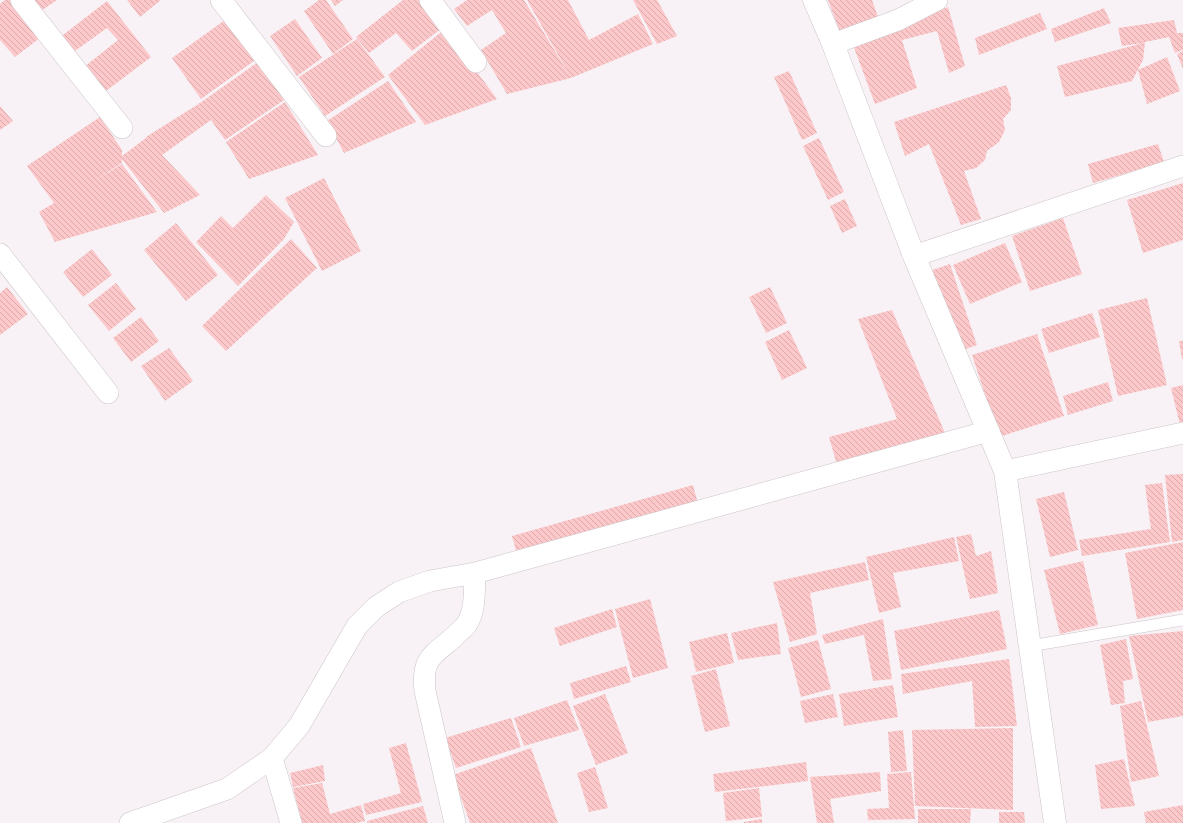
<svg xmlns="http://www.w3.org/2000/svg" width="1183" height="823" font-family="Raleway,sans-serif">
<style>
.building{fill:url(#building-back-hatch)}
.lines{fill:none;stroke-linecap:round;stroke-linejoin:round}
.service-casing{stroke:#ccc5c8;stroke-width:12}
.minor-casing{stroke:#ccc5c8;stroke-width:22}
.tertiary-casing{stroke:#ccc5c8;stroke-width:23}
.service{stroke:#fff;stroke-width:11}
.minor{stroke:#fff;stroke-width:21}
.tertiary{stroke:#fff;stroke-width:22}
</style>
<defs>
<pattern id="building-back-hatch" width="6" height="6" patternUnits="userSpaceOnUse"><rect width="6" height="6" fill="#fdc8ca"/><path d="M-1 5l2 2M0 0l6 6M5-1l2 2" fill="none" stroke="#d8aaac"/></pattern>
</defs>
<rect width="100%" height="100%" fill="#f8f1f5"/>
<!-- building -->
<path class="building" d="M5,0H14L41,37L15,57L0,40V4Z
M21,0H57L32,17Z
M127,0H161L140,17Z
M319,0H326L353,39L333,54L304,11Z
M331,0H343L335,6Z
M403,0H421L442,28L412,51L396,33L369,53L356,37Z
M467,0H524L570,76L527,0H568L589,40L638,14L653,44L571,78L507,94L481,50L506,33L492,10L467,26L454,9Z
M633,0H657L677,36L657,44Z
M828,0H872L878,17L840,32Z
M107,1L151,57L94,100L74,75L118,40L107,28L61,61L50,45Z
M948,7L965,66L949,73L937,31L902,40L917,88L875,104L853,45Z
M1104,8L1111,23L1055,42L1051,29Z
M1040,13L1047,29L979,55L975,38Z
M232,15L261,56L201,99L172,58Z
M295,19L322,58L297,76L270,36Z
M1174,20L1177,33H1183V50L1175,53L1169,37L1145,42L1143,60L1132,81L1065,97L1057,66L1143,43L1122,46L1118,28Z
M445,29L497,99L425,125L388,75Z
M357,39L385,77L325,116L299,77Z
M1183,51V69L1177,54Z
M1167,57L1180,91L1147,104L1138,70Z
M261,60L284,100L225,140L211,120L162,155L200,195L164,213L122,159V163L94,181L122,164L157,212L55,242L39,212L54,203L27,166L100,117L122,150V156L146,138V137L200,103Z
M789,71L817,133L802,140L774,77Z
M388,81L416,122L344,153L327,121Z
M1006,85L1011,98V110L1003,119L1005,130L999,142L987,151L985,160L976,168L964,171L981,219L961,225L929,144L905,156L894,122Z
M285,102L318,155L249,179L226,142Z
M0,106L13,121L0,130Z
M819,138L844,192L828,200L803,146Z
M1158,144L1164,162L1093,183L1088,164Z
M324,178L361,251L322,271L285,198Z
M1183,183V240L1143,253L1127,200Z
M266,195L294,222L284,239L238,286L196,242L221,216L233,228Z
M845,199L857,226L842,233L830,206Z
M1063,218L1082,274L1030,291L1012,236Z
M176,223L218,275L186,301L144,250Z
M291,239L317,268L226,351L202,326Z
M1005,243L1022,282L970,304L953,265Z
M92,249L112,275L83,297L63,272Z
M950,264L977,345L954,353L927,272Z
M116,283L136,309L109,331L88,305Z
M7,287L28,314L0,335V293Z
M770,287L787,323L766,333L749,297Z
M1147,298L1167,385L1118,396L1098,310Z
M892,310L948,440L837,465L829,437L897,419L858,319Z
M1092,313L1100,337L1049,353L1041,329Z
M141,317L159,341L131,362L113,338Z
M789,330L807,368L782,380L765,342Z
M1037,334L1064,416L999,437L972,355Z
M1179,341H1183V359H1182Z
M169,348L193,381L165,401L141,366Z
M1108,382L1113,401L1068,415L1063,396Z
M1183,385V428L1181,429L1171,388Z
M1183,474V540L1172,542L1165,475Z
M1162,483L1170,542L1082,556L1079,540L1151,529L1145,485Z
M693,485L698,504L517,554L512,536Z
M1064,492L1078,550L1050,557L1036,499Z
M971,534L976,556L991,551L998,593L970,599L956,537Z
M954,537L959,561L893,573L901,607L879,613L866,557Z
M1183,542V610L1137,619L1125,553Z
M1083,561L1098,625L1060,634L1044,570Z
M865,562L869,580L810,593L817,634L790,642L773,582Z
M650,599L668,668L633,678L615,609Z
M612,609L617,627L560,646L554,628Z
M999,610L1007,649L901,670L894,631Z
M883,619L892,679L873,681L864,635L825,644L822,635Z
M777,623L781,654L738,660L731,633Z
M1183,631V716L1148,722L1129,636Z
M727,633L734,663L696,672L689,642Z
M1126,639L1133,679L1123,681L1125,703L1111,705L1100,645Z
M818,640L831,689L801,697L788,648Z
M1009,659L1017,726L975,727L972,681L903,694L901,674Z
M626,666L631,682L574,699L570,683Z
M716,669L730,726L705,732L691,676Z
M893,685L898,717L844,726L839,694Z
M605,694L628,753L596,765L573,706Z
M833,694L838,717L805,723L800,701Z
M567,700L579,730L524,746L514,718Z
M1141,701L1159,776L1131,782L1120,706Z
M511,718L521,747L456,768L445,738Z
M1013,728V810L915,806L912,730Z
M903,730L907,771L891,772L888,732Z
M406,743L422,802L366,815L363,804L401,793L389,748Z
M531,748L558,823H470L453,775Z
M1124,759L1135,806L1101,809L1095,765Z
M806,762L808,781L715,792L713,774Z
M323,765L325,781L293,787L290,773Z
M595,767L608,808L589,812L577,773Z
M880,772L881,791L830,799L834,823H817L810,777Z
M911,772L915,819L868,820L867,809L889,808L887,774Z
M322,783L330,814L361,805L365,821L356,823H302L293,788Z
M759,788L762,817L726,821L723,793Z
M1183,805V823H1146L1144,812Z
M423,806L428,823H367V821Z
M918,809H971L970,823H918Z
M999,812H1024L1025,823H999Z
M762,819V823H744V822Z"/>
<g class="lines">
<defs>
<path id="service" d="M1030,646L1183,620"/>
<path id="minor" d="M21,0L122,128
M221,0L326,136
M430,0L476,62
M833,44L898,20L937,0
M0,254L108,393
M914,256L1183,166
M1005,471L1183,433
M272,758L291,823
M130,823L227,789L272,758L299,726L357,626L376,607L399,592L430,581L475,573L989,431
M455,823L425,691C421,654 436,655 458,633C461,630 464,628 467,624C476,609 474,590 475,573"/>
<path id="tertiary" d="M814,0L833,44L914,256L1005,471L1055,823"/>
</defs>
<!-- service casing -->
<use href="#service" class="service-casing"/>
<!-- minor casing -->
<use href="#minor" class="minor-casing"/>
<!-- tertiary casing -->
<use href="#tertiary" class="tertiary-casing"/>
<!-- service -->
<use href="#service" class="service"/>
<!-- minor -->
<use href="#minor" class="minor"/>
<!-- tertiary -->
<use href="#tertiary" class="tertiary"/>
</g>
</svg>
